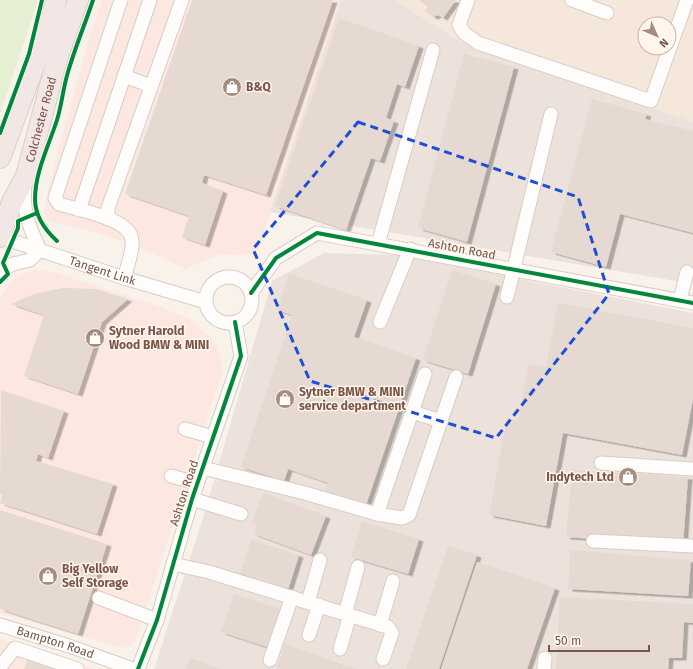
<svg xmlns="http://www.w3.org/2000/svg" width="693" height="669" font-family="'Fira Sans',sans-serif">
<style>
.residential{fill:#f5e7d9;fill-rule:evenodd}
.commercial{fill:#fce8e0}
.industrial{fill:#ece2db}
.green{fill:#e6f0d3}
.building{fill:#e6d9d1;filter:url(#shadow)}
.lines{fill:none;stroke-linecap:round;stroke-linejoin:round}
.minor-casing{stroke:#d8cdc6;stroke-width:15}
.highway-casing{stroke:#dacec8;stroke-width:22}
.minor{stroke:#fefdfc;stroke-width:13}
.highway{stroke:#f2e7e4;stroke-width:20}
.cycleway-casing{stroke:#fff6ed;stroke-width:6}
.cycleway{stroke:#00873e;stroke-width:4}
.marked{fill:none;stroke:#1d4ed8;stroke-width:3;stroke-dasharray:8 5;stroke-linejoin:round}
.labels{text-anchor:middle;stroke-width:3;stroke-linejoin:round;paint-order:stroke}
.poi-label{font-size:12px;font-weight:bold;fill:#7a5446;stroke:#fff6ed;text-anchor:start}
.street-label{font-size:12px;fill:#7a5446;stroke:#fff6ed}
</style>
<defs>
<filter id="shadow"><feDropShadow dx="4.5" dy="2.5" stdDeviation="0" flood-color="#0004"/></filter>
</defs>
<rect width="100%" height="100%" fill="#f9f2ea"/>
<!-- residential -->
<path class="residential" d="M397,0H693V122L463,43ZM645,24H669V48H645Z"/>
<!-- commercial -->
<path class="commercial" d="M102,0H341L297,139L278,188L257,254L219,255L185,269L135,245L84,229L51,222L44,213L49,185L86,49Z
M34,270L53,272L158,306L193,320L217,345L223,370L135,642L123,648L0,613V301L2,294L17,276Z
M0,639L95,669H0Z"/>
<!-- industrial -->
<path class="industrial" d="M341,0H396L461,42L693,122V284L270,212Z
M324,253L398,255L693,313V669H154L203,518L272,281Z"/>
<!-- green -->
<path class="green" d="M0,0H38L0,113Z"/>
<!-- building -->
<path class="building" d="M192,0H333L266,195L204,175L202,183L223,191L205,245L182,237L189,216L125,194Z
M419,0H456L443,18L438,15L433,17L425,11L428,7Z
M339,18L419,46L405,87L397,84L386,118L394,121L380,161L371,158L346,230L275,206Z
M464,54L514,67L467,242L418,228Z
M592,99L647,114L645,119L693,131V233L620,214L606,267L551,252Z
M452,270L496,284L468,374L423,360Z
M289,274L367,300L354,337L416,358L366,505L325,491L328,483L288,469L284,481L241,467L292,315L277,310Z
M62,288L96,289L128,299L102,322L78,394L24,376L44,315L11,304L34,294Z
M558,303L693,328V399L682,455L563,433L546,526L489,515L507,418L518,420L529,364L546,367Z
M1,390L64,411L48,458L38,454L36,461L113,484L97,534L0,503L2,495L0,494Z
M572,470L688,477L683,545L566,537Z
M263,493L326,516L311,555L254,534L258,524L252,522Z
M0,510L107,544L78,634L0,609Z
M362,521L419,539L408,574L351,557Z
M251,540L299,555L287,593L239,577Z
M448,546L477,555L439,669H406Z
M570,550L691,560L688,596L568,589Z
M477,562L555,588L527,669H441Z
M234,594L283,610L270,648L221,632Z
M560,597L693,604V623L684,622L682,658H669L668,669H556Z
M285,644L355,669H276Z
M29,656L64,669H24Z
M190,658L221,669H186Z"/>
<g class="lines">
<defs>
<g id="minor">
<path d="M121,0L55,198L59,204C76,209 125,218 131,236C135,245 127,268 124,278"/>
<path d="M468,0L459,25L464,33L478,43L651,101L687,0"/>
<path d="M572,0L607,13"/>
<path d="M124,76L151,86"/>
<path d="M25,184C22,210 29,227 40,250"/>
<path d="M79,210L150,0"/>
<path d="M108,219V208L182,0"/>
<path id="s1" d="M0,237L124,278L206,302"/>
<path d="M378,244L433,50"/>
<path d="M0,271L13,264L30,260L40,250"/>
<circle cx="229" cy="300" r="23"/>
<path d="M251,293L276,258L317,233L693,303"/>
<path d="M507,297L551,114"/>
<path d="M680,300L687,272"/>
<path d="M380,322L410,249"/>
<path d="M412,412L441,421"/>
<path d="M185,429L213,437"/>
<path d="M601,463L693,469"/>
<path d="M203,468L301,492L377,514L425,374"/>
<path d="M171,476L197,483"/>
<path d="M192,499L241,514"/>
<path d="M377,514L402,518L409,515L456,377"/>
<path d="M593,541L693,546"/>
<path d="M173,564L209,572L388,627L392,633L383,659"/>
<path d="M99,598L157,620"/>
<path d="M308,602L320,560"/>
<path d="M345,614L358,567"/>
<path id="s2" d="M0,625L69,646L133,669"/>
<path d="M380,625L393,581"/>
<path d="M309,635L319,605"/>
<path d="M340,649L350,615"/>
<path d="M270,660L292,597"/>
<path d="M0,667L15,648L77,669"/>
<path d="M138,669L157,620L192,499L241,356L235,322"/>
<path d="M544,669L545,658"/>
</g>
<g id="highway">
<path d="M0,158L50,23L56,0"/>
<path id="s3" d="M0,237L12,202L26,176L58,56L78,0"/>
</g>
</defs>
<!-- minor casing -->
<use href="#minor" class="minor-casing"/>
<!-- highway casing -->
<use href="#highway" class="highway-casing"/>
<!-- minor -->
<use href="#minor" class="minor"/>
<!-- highway -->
<use href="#highway" class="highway"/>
<defs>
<path id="cycleway" d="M0,133L29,54L42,0
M57,241C45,230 35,216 35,199C35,172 49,145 57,120C62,104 63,88 68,72C75,48 85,24 93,0
M0,282L8,274L3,263L18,228V221L37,213
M251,293L276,258L317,233L693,303
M138,669L157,620L192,499L241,356L235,322"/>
</defs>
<!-- cycleway casing -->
<use href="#cycleway" class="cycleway-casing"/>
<!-- cycleway -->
<use href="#cycleway" class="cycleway"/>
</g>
<!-- marked area -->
<path class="marked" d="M358,122L578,197L609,294L496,438L310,381L253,249Z"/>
<!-- icons -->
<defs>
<symbol id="shop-disc" viewBox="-11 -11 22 22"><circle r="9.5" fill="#a68b7f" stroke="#fff6ed"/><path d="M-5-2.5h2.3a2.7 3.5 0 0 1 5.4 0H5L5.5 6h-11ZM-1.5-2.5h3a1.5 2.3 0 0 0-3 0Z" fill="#fff"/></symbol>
</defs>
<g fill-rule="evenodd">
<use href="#shop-disc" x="221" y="76" width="22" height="22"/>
<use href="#shop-disc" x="84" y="327" width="22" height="22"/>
<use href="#shop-disc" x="274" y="388" width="22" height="22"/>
<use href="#shop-disc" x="617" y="466" width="22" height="22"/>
<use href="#shop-disc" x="37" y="565" width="22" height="22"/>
</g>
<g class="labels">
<!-- poi labels -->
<g class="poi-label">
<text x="246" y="91">B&amp;Q</text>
<text x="109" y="335">Sytner Harold<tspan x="109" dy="14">Wood BMW &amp; MINI</tspan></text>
<text x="299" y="396">Sytner BMW &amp; MINI<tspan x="299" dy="14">service department</tspan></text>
<text x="614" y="481" text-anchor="end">Indytech Ltd</text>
<text x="62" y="573">Big Yellow<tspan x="62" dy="14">Self Storage</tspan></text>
</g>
<!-- street labels -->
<g class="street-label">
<text dy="4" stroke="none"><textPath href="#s3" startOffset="125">Colchester Road</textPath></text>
<text transform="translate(462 249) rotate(11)" y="4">Ashton Road</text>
<text dy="4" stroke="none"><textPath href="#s1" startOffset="108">Tangent Link</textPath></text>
<text transform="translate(184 493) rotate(-72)" y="4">Ashton Road</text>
<text dy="4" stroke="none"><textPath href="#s2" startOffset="58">Bampton Road</textPath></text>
</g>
</g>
<!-- north arrow -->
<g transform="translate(657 36) rotate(135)"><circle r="19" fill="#fff6ed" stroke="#cab5aa"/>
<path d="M0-3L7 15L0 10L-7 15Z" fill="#a68b7f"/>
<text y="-6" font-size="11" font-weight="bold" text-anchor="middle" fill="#7a5446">N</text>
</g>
<!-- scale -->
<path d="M549 645v6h100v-6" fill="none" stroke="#7a5446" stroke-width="2"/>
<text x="555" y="645" font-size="12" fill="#7a5446" stroke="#fff6ed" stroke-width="3" paint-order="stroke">50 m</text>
</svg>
